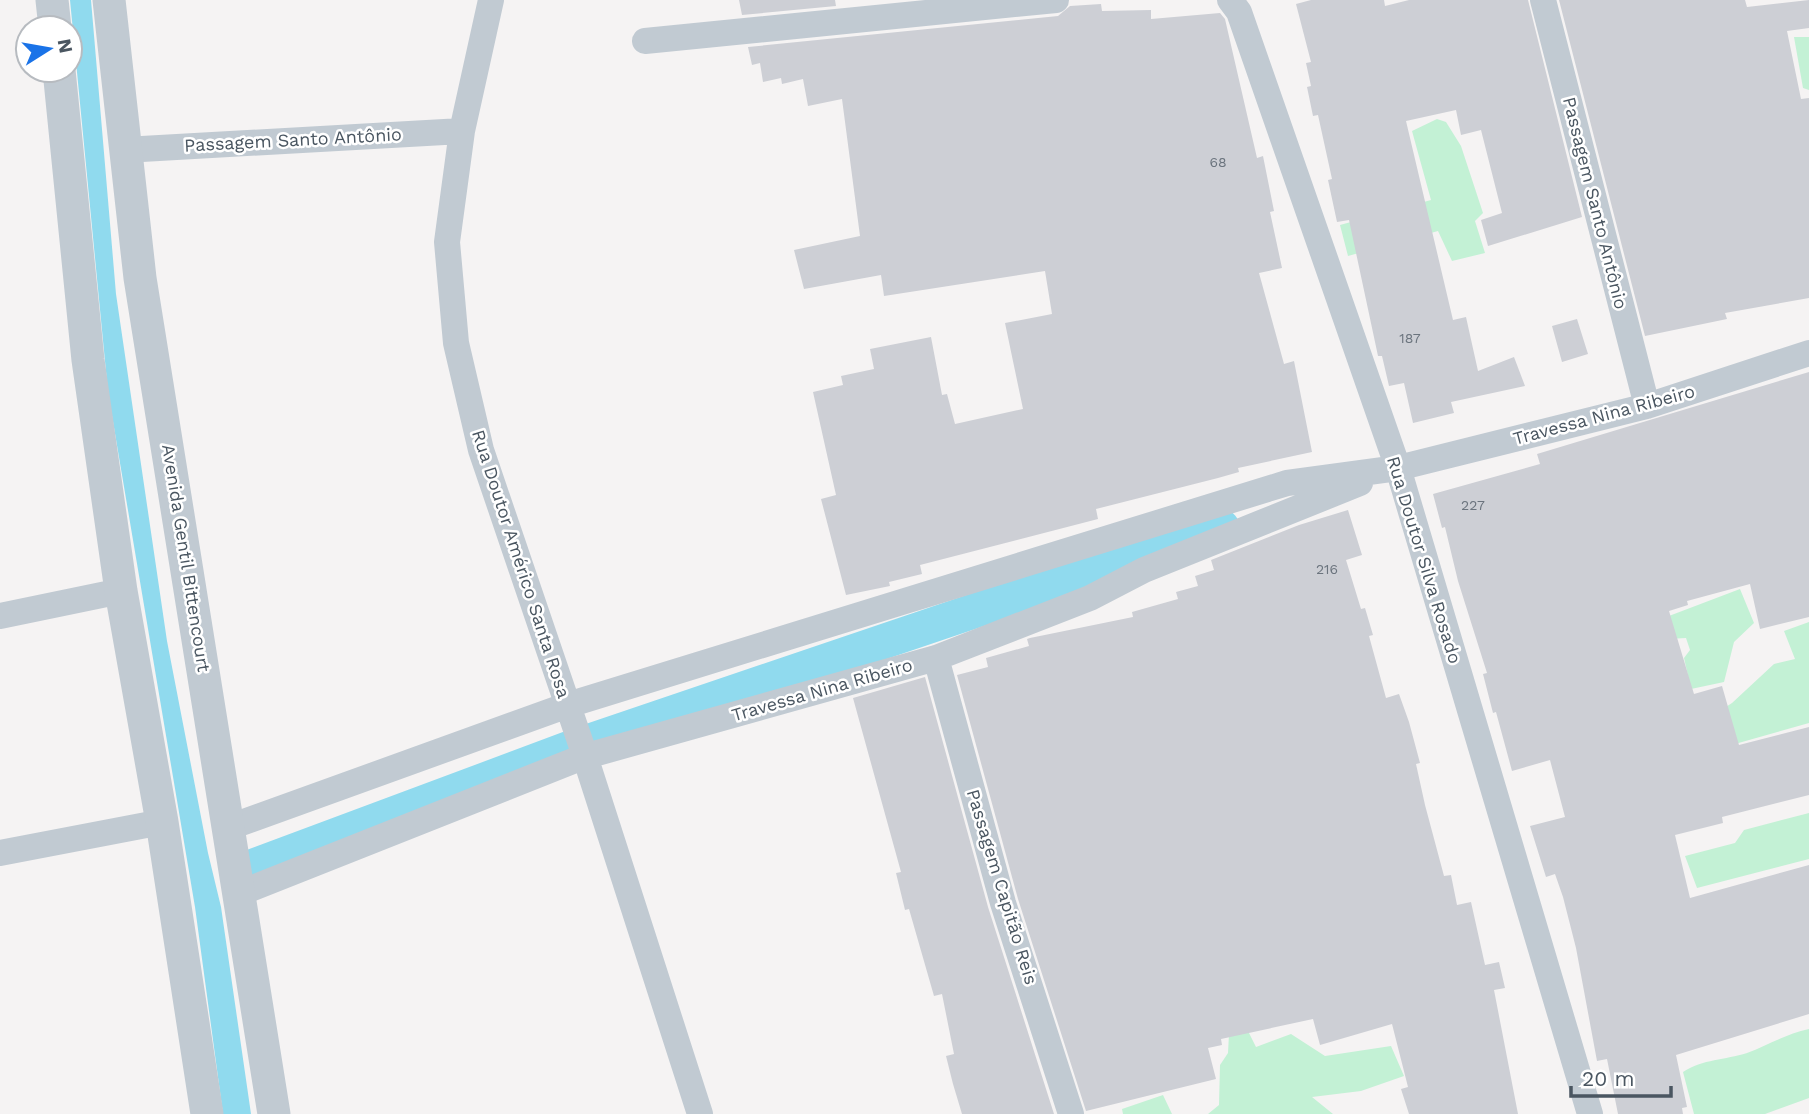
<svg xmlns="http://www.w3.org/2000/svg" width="1809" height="1114" font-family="'Work Sans',sans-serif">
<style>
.green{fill:#c3f1d5}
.water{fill:#90daee}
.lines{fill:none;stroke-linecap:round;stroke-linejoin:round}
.canal{stroke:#90daee;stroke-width:35}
.building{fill:#cdcfd5}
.minor{stroke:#c1cad2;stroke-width:26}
.tertiary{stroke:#c1cad2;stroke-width:33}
.labels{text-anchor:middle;stroke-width:5;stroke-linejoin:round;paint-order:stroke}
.number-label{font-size:14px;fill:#6b747e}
.street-label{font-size:18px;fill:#4a5661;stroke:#fff}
</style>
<rect width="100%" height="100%" fill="#f5f3f3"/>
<!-- green -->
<path class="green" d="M1794,37H1809V90L1803,88Z
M1437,119L1446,122L1461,146L1483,213L1475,221L1485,253L1452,261L1438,231L1348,256L1340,225L1431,200L1412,131Z
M1740,589L1754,623L1734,642L1724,682L1691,689L1684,658L1690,650L1686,638L1668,639L1661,619Z
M1809,622V723L1682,759L1698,725L1732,703L1774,664L1795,659L1784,631Z
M1809,813V859L1697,888L1685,856L1735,843L1744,830Z
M1246,1027L1256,1047L1291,1034L1325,1056L1391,1046L1404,1076L1361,1091L1312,1097L1333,1114H1208L1219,1105L1220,1065L1228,1053L1229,1034Z
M1809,1029V1098L1765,1114H1694L1683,1072C1703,1059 1725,1060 1747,1053C1768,1045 1786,1034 1809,1029Z
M1163,1095L1172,1114H1123L1122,1109Z"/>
<!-- water -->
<path class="water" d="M70,0H91L116,294L167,641L208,853L221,907L251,1114H223L195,907L108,392Z"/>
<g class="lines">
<!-- canal -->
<path class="canal" d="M238,872L581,744L1222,527"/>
</g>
<!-- building -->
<path class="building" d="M739,0H835L836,6L742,15Z
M1311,0H1384L1385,6L1409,0H1528L1582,217L1488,246L1481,220L1502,213L1481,130L1461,135L1456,110L1406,121L1453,320L1466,317L1478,371L1514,357L1525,386L1451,402L1454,413L1413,423L1404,383L1389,386L1382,356H1378L1349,220L1337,222L1328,180L1332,179L1318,115L1313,116L1307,87L1311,86L1306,63L1311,62L1296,4Z
M1559,0H1745L1747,7L1809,0V28L1787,31L1801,99L1809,98V298L1725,313L1727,319L1645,336Z
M1101,4L1102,11L1151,10V19L1220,13L1225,19L1257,158L1263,156L1274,211L1270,212L1282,268L1259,273L1284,364L1294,361L1312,452L1238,468L1239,472L1218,478L1096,509L1098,519L920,565L922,574L889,582L890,586L846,595L821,499L836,495L813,392L843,385L841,376L874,369L870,349L931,337L942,395L947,394L955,424L1023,409L1005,323L1052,314L1045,271L884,296L881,275L804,289L794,250L860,236L842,99L808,106L803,79L782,84L781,78L763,82L760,63L752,65L748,47L1058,16L1070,6Z
M1577,319L1588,354L1562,362L1552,326Z
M1809,372V617L1760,629L1750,584L1687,601L1688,605L1669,611L1694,694L1722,686L1739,745L1809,727V795L1722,817L1723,823L1675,835L1690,898L1809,865V1014L1676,1055L1687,1107L1682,1108L1683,1114H1618L1607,1059L1597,1061L1576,948L1563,897L1555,874L1546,877L1530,826L1565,817L1550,760L1512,771L1496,712L1493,713L1483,674L1487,673L1458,581L1445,527L1442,528L1433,494L1540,464L1537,454Z
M1348,510L1362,555L1346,560L1361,609L1365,608L1373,635L1369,636L1386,698L1399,694L1409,722L1420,763L1416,764L1425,805L1444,876L1451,875L1457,905L1471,902L1485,965L1499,962L1505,988L1494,990L1518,1114H1409L1401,1089L1408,1087L1392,1024L1320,1045L1313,1019L1221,1039L1222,1045L1208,1048L1216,1079L1086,1111L1018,899L957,675L988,667L986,658L1029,646L1027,639L1030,638L1133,617L1132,612L1178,599L1176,592L1198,586L1195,576L1214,570L1211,560L1299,525Z
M925,677L988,907L1054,1114H962L953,1084L946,1056L954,1054L942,994L934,996L909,909L905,910L896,873L901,872L853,698Z"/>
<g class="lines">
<!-- minor -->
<path class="minor" d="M491,0L462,131L447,242L456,343L481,450L581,744L700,1114
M1230,0L1239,12L1398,468L1590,1114
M1543,0L1647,406
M645,41L1056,0
M124,150L462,131
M0,616L121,591
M936,658L1003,903L1071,1114
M230,827L568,705L1287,483L1398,468L1647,406L1809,353
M0,853L162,822
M240,893L583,757L936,658L1090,598L1144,570L1360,483"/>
<!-- tertiary -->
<path class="tertiary" d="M52,0L55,28
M109,0L140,278L274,1114
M59,70L88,360L121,591L162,822L207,1114"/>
</g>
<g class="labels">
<!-- number labels -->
<g class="number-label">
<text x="1218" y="167">68</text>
<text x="1410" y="343">187</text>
<text x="1473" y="510">227</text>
<text x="1327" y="574">216</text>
</g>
<!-- street labels -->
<g class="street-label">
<text transform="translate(293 140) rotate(-3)" y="6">Passagem Santo Antônio</text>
<text transform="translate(1595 203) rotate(76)" y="6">Passagem Santo Antônio</text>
<text transform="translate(1604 415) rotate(-15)" y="6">Travessa Nina Ribeiro</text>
<text transform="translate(186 558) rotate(81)" y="6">Avenida Gentil Bittencourt</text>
<text transform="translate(1424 560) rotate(73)" y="6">Rua Doutor Silva Rosado</text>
<text transform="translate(521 564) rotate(72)" y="6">Rua Doutor Américo Santa Rosa</text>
<text transform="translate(822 690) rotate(-16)" y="6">Travessa Nina Ribeiro</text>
<text transform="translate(1002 887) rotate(73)" y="6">Passagem Capitão Reis</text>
</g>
</g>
<!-- north arrow -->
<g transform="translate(49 49) rotate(79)"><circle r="33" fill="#ffffff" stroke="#b7bbc0" stroke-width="2"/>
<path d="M0-5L12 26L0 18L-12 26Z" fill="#1a73e8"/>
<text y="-10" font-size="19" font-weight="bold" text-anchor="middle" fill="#4a5661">N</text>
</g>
<!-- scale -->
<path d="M1571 1086v10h100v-10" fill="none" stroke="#4a5661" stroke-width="3.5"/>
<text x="1582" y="1086" font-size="21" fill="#4a5661" stroke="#ffffff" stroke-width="5" paint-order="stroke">20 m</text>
</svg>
